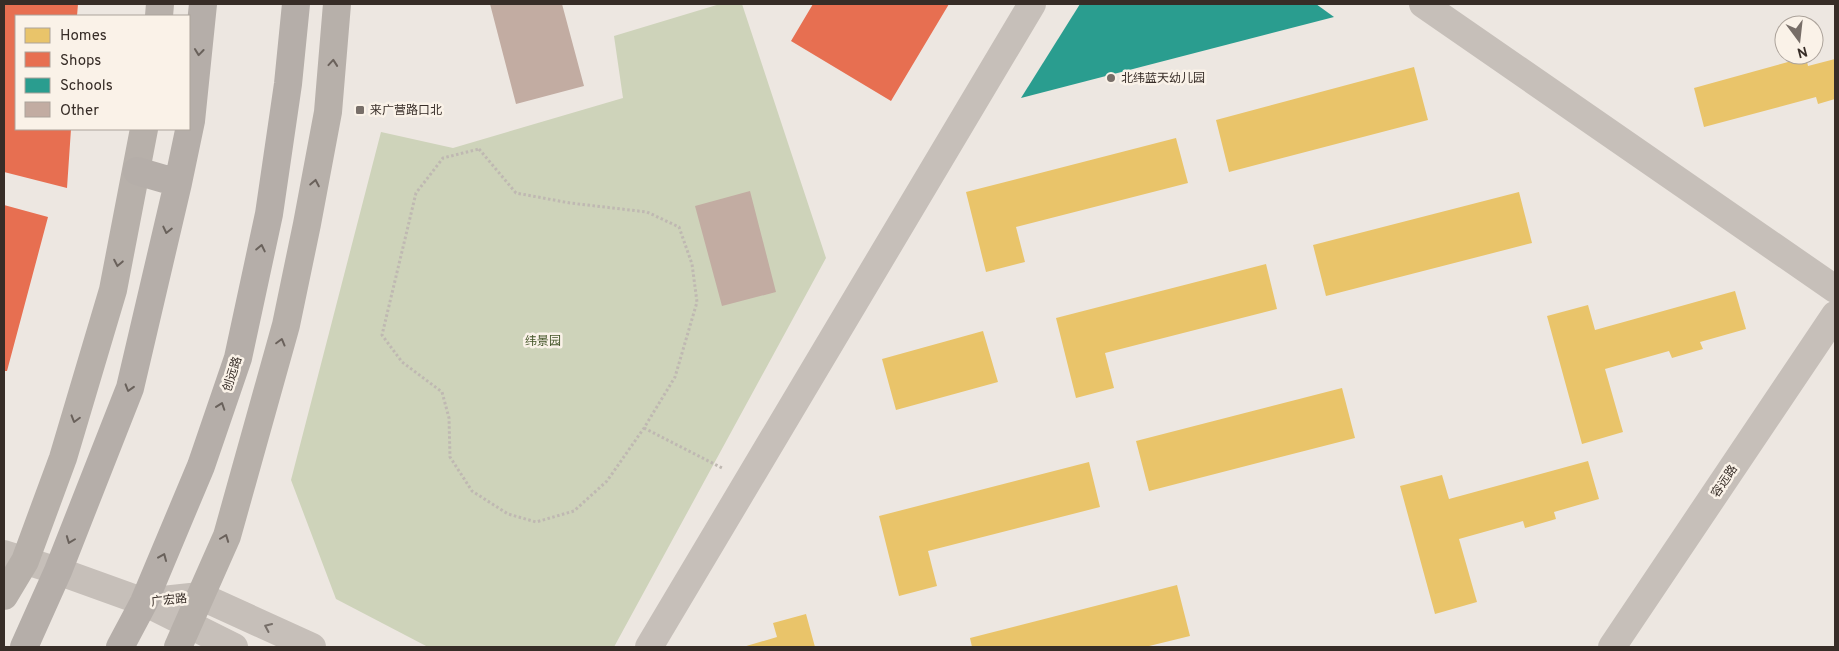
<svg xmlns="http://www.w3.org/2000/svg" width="1839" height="651" font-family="Overpass,'Noto Sans SC',sans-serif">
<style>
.green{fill:#ced3ba}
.homes{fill:#e9c46a}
.shops{fill:#e76f51}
.schools{fill:#2a9d8f}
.building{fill:#c2aca2}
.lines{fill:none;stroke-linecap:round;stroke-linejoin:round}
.path{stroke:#bfb8b2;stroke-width:3;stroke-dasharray:2.5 2.5;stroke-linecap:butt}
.street{stroke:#c6bfb9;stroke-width:28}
.secondary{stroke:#b7b0aa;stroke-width:28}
.primary{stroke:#b5aea9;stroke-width:28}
.oneway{stroke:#69615b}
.oneway2{stroke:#6a615b}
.oneway3{stroke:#776f69}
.poi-dot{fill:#776e68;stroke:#faf2e8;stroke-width:2}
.labels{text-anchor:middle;stroke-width:5;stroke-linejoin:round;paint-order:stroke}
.poi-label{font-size:12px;fill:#372d27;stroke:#faf2e8;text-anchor:start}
.park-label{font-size:12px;fill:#45562a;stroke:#faf2e8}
.street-label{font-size:12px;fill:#372d27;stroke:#faf2e8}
</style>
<rect width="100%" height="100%" fill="#ede7e1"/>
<!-- green -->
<path class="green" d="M720,4H742L826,258L614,647H428L336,599L291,480L381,132L453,148L623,98L614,36Z"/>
<!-- homes -->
<path class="homes" d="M1806,57L1808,66L1835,59V99L1818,104L1816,97L1704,127L1694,88Z
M1414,67L1428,120L1229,172L1216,120Z
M1176,138L1188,183L1016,227L1025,262L986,272L966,192Z
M1519,192L1532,243L1326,296L1313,245Z
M1266,264L1277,309L1105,353L1114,388L1076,398L1056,318Z
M1735,291L1746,329L1700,342L1703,349L1672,358L1669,351L1605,369L1623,432L1582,444L1547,316L1588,305L1595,330Z
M983,331L998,382L896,410L882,359Z
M1342,388L1355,438L1149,491L1136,441Z
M1588,461L1599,499L1554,512L1556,519L1525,528L1523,521L1459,539L1477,602L1435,614L1400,486L1442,475L1449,499Z
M1089,462L1100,507L928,551L937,586L899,596L879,516Z
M1177,585L1190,636L1145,647H972L970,638Z
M806,614L815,647H743L777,637L773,623Z"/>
<!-- shops -->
<path class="shops" d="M4,4H78L77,16H16V129H71L67,188L4,172Z
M813,4H949L891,101L791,41Z
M4,205L48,217L7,371H4Z"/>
<!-- schools -->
<path class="schools" d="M1080,4H1316L1334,17L1021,98Z"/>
<!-- building -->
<path class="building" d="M490,4H562L584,86L516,104Z
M750,191L776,292L722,306L695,206Z"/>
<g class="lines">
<!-- path -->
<path class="path" d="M479,149L516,193L570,203L647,212L679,227L692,264L697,302L675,377L644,428L607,481L574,511L536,522L508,514L472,491L450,457L449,418L442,392L402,362L382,335L416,193L443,158Z
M644,428L724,469"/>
<!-- street -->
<path class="street" d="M1423,4L1835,289
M4,554L58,571L144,602L234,647
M144,602L200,596L312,647
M649,647L1032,4
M1612,647L1835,315"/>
<!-- secondary -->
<path class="secondary" d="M159,16L160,4
M4,596L25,561L63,458L113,290L144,129
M178,647L227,536L286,325L307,224L328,112L337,4"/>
<!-- primary -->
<path class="primary" d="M137,171L178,183
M24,647L58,571L130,388L178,183L191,121L203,4
M120,647L144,602L201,466L238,358L269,214L288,84L296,4"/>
</g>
<!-- one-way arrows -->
<defs><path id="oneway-chevron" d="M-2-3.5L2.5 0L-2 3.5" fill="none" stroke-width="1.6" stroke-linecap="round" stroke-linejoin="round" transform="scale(1.25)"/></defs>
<g class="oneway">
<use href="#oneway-chevron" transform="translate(199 52) rotate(96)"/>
<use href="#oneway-chevron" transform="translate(167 230) rotate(103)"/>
<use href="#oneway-chevron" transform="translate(261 248) rotate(-78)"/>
<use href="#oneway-chevron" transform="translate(129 388) rotate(107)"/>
<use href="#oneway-chevron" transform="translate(221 406) rotate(-71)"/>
<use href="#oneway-chevron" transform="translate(70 540) rotate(111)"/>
<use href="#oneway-chevron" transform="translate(163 557) rotate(-67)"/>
</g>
<g class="oneway2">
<use href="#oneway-chevron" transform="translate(333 63) rotate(-85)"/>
<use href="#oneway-chevron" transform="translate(315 183) rotate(-79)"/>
<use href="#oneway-chevron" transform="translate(118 263) rotate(101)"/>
<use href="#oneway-chevron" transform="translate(281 342) rotate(-75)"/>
<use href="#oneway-chevron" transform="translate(75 419) rotate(106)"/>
<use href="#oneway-chevron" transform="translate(225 538) rotate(-69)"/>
</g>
<use class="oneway3" href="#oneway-chevron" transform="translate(268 627) rotate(-156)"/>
<!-- markers -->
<g class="poi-dot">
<circle cx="1111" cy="78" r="5"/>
<rect x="355" y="105" width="10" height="10" rx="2.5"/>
</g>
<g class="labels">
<!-- poi labels -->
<g class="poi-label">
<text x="1121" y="82">北纬蓝天幼儿园</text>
<text x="370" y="114">来广营路口北</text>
</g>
<!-- park labels -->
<g class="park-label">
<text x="543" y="345">纬景园</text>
</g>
<!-- street labels -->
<g class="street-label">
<text transform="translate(232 374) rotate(-72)" y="4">创远路</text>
<text transform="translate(1724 481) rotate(-56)" y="4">容远路</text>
<text transform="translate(169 600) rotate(-6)" y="4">广宏路</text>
</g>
</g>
<!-- border -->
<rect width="1839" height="651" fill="none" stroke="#372d27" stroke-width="10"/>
<!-- legend -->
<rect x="15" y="15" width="175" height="115" fill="#faf2e8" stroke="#aca39b"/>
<rect x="25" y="28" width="25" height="15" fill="#e9c46a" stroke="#aca39b"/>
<text x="60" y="40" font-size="15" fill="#372d27">Homes</text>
<rect x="25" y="52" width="25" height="15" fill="#e76f51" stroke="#aca39b"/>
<text x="60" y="65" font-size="15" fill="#372d27">Shops</text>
<rect x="25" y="78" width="25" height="15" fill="#2a9d8f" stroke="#aca39b"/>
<text x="60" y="90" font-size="15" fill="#372d27">Schools</text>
<rect x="25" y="102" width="25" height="15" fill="#c2aca2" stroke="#aca39b"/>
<text x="60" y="115" font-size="15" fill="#372d27">Other</text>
<!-- north arrow -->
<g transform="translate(1799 40) rotate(165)"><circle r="24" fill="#faf2e8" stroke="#aca39b"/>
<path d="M0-4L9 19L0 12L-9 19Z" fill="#776e68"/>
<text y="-8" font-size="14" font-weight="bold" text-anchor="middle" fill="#372d27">N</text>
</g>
</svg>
